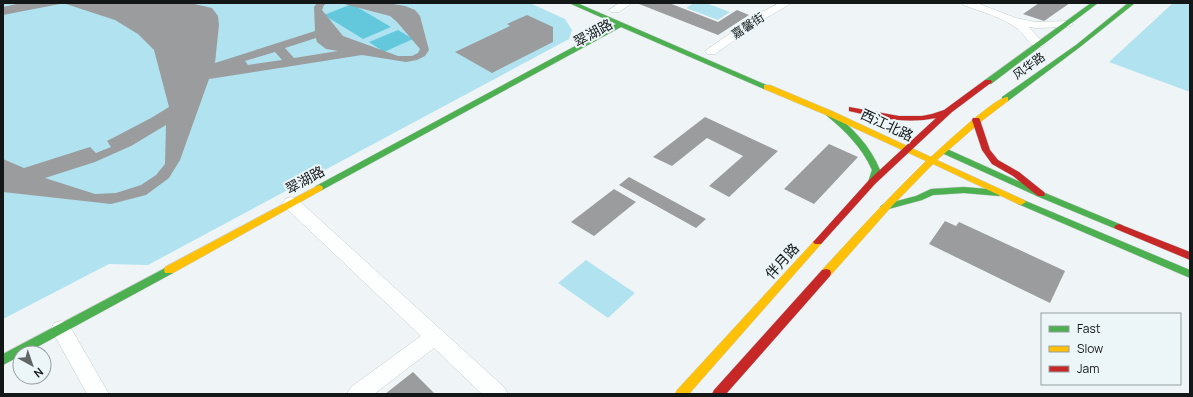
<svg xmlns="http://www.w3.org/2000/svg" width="1193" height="397" font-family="Manrope,'Noto Sans SC',sans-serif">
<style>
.green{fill:#b1e2f0}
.water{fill:#64c8dd}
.building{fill:#9b9c9d;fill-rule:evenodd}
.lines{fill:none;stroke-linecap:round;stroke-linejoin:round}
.street-casing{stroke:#c7cccd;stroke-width:1}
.fast-casing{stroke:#c7cccd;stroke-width:1}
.slow-casing{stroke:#c7cccd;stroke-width:1}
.jam-casing{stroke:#c7cccd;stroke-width:1}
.street{fill:#fdfefe;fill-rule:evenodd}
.fast{fill:#4caf50;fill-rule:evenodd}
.slow{fill:#ffc107;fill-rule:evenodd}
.jam{fill:#c62828;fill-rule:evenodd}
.labels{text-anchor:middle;stroke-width:4;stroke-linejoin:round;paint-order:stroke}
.far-street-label{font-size:12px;fill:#131718;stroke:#ecf6f9}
.street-label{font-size:14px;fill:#131718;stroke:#ecf6f9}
</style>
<rect width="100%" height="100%" fill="#eff5f6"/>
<!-- green -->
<path class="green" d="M3,3H530L565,19L572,30L569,39L148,265L109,264L3,319Z
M694,3H706L730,12L718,20L686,8Z
M1173,3H1190V92L1109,62Z
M586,260L635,293L608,318L558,283Z"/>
<!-- water -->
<path class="water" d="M352,4L391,27L363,39L324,15Z
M398,30L413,39L384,52L369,42Z"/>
<!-- building -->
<path class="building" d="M21,3H60V4L3,15V7Z
M63,3H190L212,8L218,16L219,25L215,63L315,31L314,7L317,3H328L324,5L322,10L343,36L398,56H412L418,53L420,49L397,22L390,16L344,4H393L405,6L415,10L420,16L429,50L425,56L417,60L406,62L362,55L209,79L180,160L169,178L146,195L111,204L3,192V159L24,168L90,147L96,153L111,147L107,141L151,118L169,107L154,50L138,34L115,20ZM316,38L317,42L326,49L338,51L294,58L285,48ZM275,52L282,60L248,65L245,61ZM166,125L165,164L156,175L141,185L116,193L95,194L45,178L95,162L131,146Z
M640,3H669L718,22L737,10L749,15L718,35L639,4Z
M1039,3H1070L1044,21L1023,14Z
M527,15L553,27V42L492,73L455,52L510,26L507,24Z
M705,117L778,151L729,197L709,186L743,156L707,138L672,166L653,157Z
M829,144L858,157L814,204L784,189Z
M629,177L706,219L696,228L619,185Z
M614,189L636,202L594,236L571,222Z
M945,221L956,226L959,222L1065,271L1050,303L929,244Z
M413,372L435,394H385Z"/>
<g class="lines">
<defs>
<path id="street" d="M619,3H632L619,12H611L609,10Z
M779,3H792L766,18L715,54H707L705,51L758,14Z
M962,3H977L1016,18L1036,22L1067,21L1071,22L1073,24L1071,26L1067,27L1036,28L1029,27L1044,44L1042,47C1031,49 1026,36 1018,29C1002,17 982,12 963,5Z
M291,197L297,199L504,387L508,394H482L434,348L374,394H347L351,387L421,336L285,207L283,203L285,199Z
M61,321L68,323L109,394H87L51,329L54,323Z"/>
<path id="fast" d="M569,3H577L771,87L770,89H764L621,27L322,190H316L315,188L316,186L616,24Z
M1091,3H1098L991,84H985V80Z
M1128,3H1135L1080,47L1008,101H1002V97L1076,45Z
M826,111H832C852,128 870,145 880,170L875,184H869L868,182L872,170C862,147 845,131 826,115L825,113Z
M947,149L1045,193L1122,225L1124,227L1122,229H1116L1039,197L944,154L943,152Z
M964,187L999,190L1003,193L999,196L964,193L933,195L922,200L885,210L880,207L882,205L916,196L931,189Z
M1021,199L1190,270V278L1018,204L1016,202L1018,200Z
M169,266L173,267L174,270L173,273L26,353H20V356L3,365V354Z"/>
<path id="slow" d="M764,85H770L832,111L931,157C942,147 997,95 1008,97V101L983,120L937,160L1024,200L1026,202L1021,205L1018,204L933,164L892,206L830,276L826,277L822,276L821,273L822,270C856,233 890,196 926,161L826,115L764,89Z
M319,185L322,186L323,188L322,190L173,273H165L164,270L165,267Z
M818,238L821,240L823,242L821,244L689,394H675L677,390L815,240Z"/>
<path id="jam" d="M985,80H991L992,82L952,112L875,184L821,244H815L813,242L815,240L869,180L936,118C907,124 878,118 849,111V107L899,116H922L932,114L944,110Z
M973,118H979L980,120L990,150L998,160L1019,172L1044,192L1045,194L1044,196H1038L1013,176L992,164L982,150L972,120Z
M1119,224L1190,252V260L1116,229L1114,227L1116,225Z
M826,269L830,270L831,273L830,276L726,394H712L714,390L822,270Z"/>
</defs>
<!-- street casing -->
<use href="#street" class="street-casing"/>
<!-- fast casing -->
<use href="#fast" class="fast-casing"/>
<!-- slow casing -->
<use href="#slow" class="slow-casing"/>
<!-- jam casing -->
<use href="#jam" class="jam-casing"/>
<!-- street -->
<use href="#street" class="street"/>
<!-- fast -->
<use href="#fast" class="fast"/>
<!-- slow -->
<use href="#slow" class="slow"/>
<!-- jam -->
<use href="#jam" class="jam"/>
</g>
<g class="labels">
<!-- far-street labels -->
<g class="far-street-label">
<text transform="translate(748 26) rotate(-33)" y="4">嘉馨街</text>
<text transform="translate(1029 66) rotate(-36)" y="4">风华路</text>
</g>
<!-- street labels -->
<g class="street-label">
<text transform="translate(593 33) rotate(-29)" y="5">翠湖路</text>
<text transform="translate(887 125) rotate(25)" y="5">西江北路</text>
<text transform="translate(305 180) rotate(-29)" y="5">翠湖路</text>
<text transform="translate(782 261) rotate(-48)" y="5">伴月路</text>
</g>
</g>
<!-- border -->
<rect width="1193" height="397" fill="none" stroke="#131718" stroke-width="8"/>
<!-- legend -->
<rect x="1041" y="313" width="140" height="72" fill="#ecf6f9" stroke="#959d9f"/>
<rect x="1049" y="326" width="20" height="6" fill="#4caf50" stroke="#959d9f"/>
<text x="1077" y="333" font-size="12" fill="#131718">Fast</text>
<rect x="1049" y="346" width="20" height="6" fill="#ffc107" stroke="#959d9f"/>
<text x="1077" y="353" font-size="12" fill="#131718">Slow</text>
<rect x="1049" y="366" width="20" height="6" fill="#c62828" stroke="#959d9f"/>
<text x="1077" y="373" font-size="12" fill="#131718">Jam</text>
<!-- north arrow -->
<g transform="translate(32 365) rotate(140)"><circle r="19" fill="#ecf6f9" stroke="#959d9f"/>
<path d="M0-3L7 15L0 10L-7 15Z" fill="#606566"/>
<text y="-6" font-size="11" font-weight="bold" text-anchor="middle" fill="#131718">N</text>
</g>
</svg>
